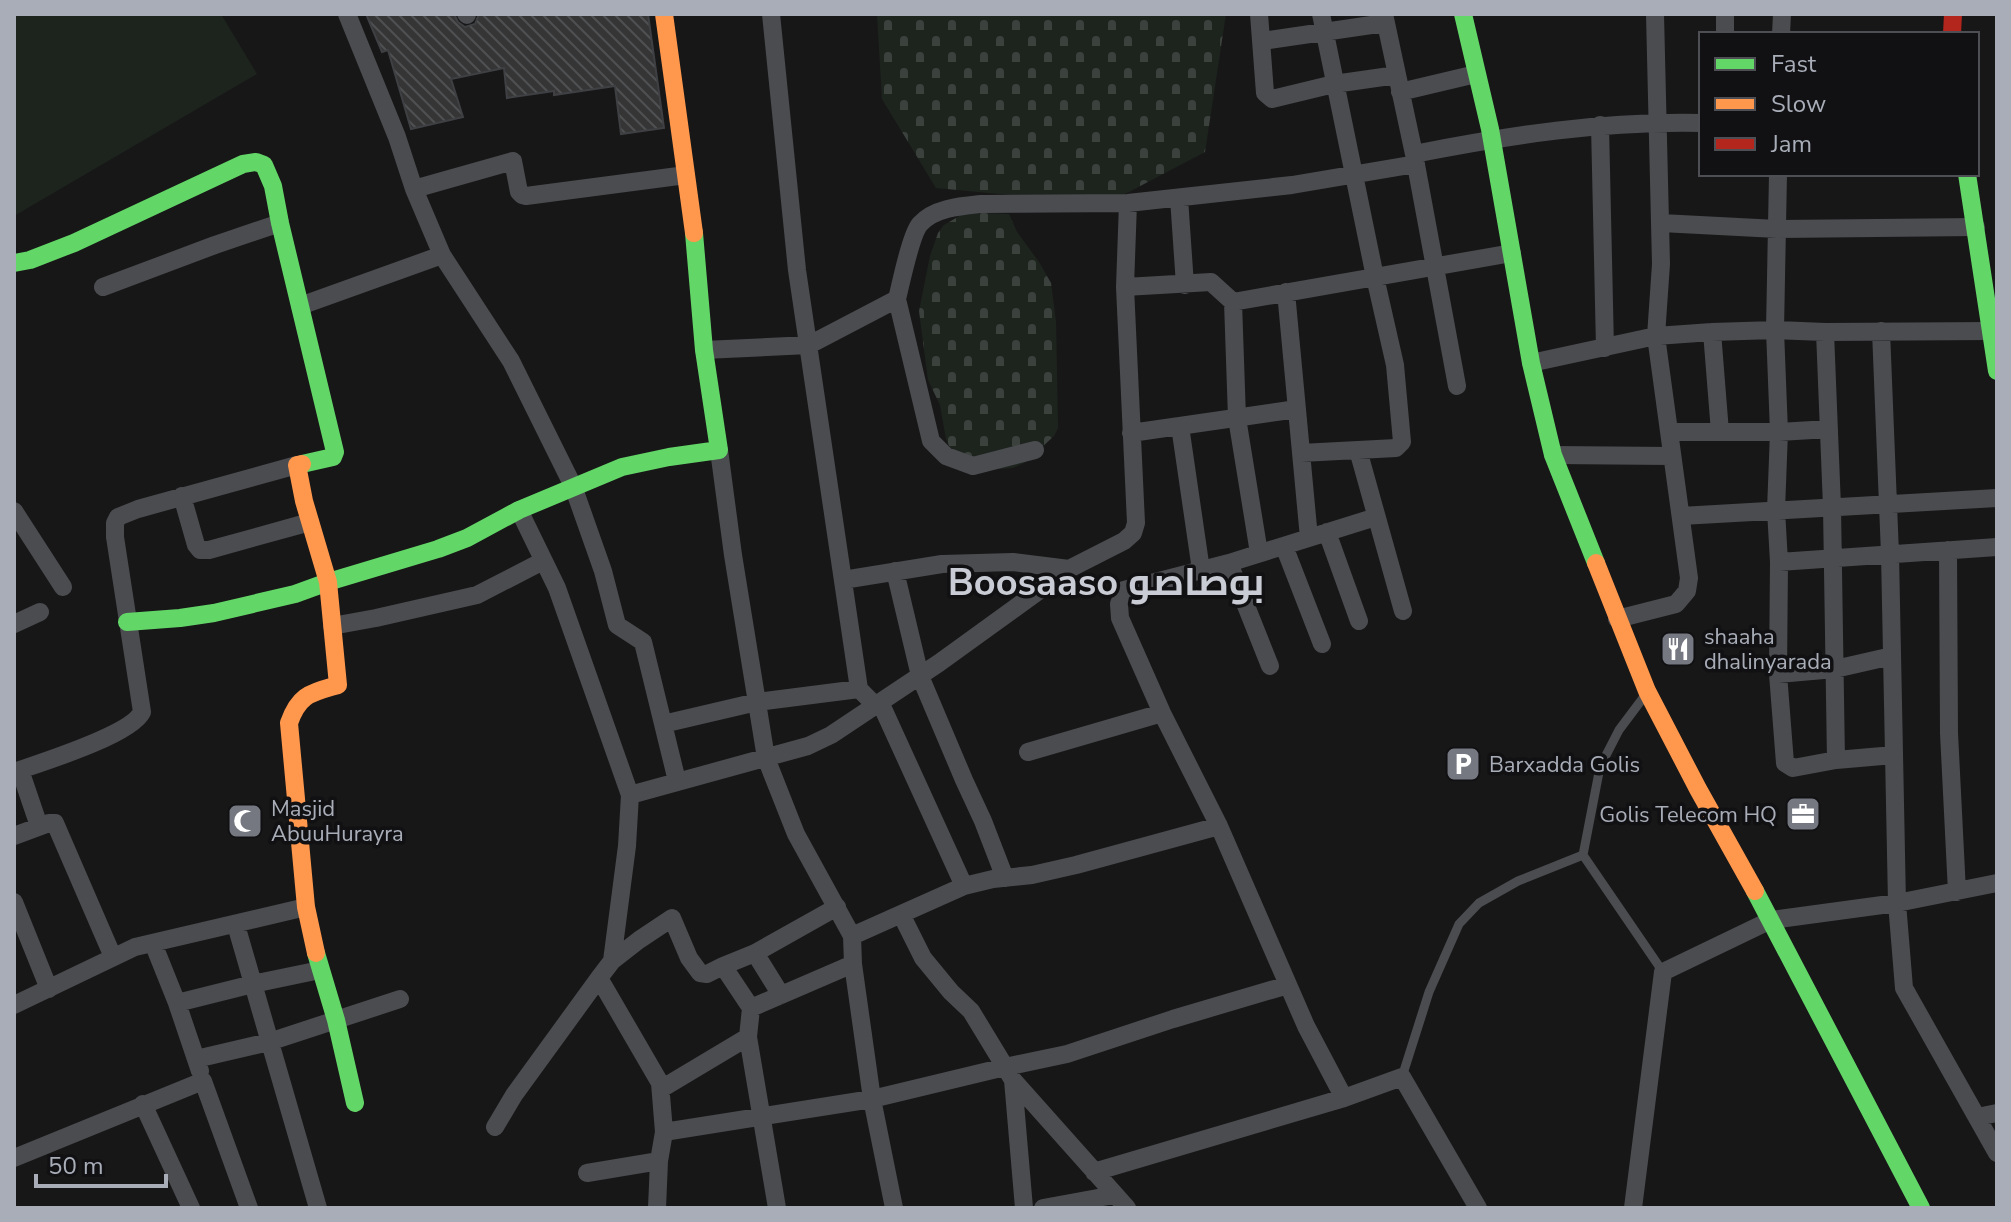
<svg xmlns="http://www.w3.org/2000/svg" width="2011" height="1222" font-family="'Nunito Sans',Cairo,sans-serif">
<style>
.grass{fill:#1d241e}
.cemetery{fill:url(#cemetery-stones)}
.building{fill:url(#building-back-hatch);stroke:#3f4043;stroke-width:2}
.lines{fill:none;stroke-linecap:round;stroke-linejoin:round}
.lane{stroke:#4b4c50;stroke-width:9}
.street{stroke:#4b4c50;stroke-width:18}
.fast{stroke:#63d668;stroke-width:18}
.slow{stroke:#ff974d;stroke-width:18}
.jam{stroke:#b3261e;stroke-width:18}
.labels{text-anchor:middle;stroke-width:7;stroke-linejoin:round;paint-order:stroke}
.poi-label{font-size:22px;fill:#a8adb8;stroke:#111113;text-anchor:start}
.town-label{font-size:38px;font-weight:bold;fill:#c9ccd4;stroke:#111113}
</style>
<defs>
<pattern id="cemetery-stones" width="16" height="16" patternUnits="userSpaceOnUse" patternTransform="scale(2)"><rect width="16" height="16" fill="#1d241e"/><path d="M2 7V4a2 2 0 0 1 4 0v3zM10 15v-3a2 2 0 0 1 4 0v3z" fill="#3b413d"/></pattern>
<pattern id="building-back-hatch" width="6" height="6" patternUnits="userSpaceOnUse" patternTransform="scale(2)"><rect width="6" height="6" fill="#353536"/><path d="M-1 5l2 2M0 0l6 6M5-1l2 2" fill="none" stroke="#4f5051"/></pattern>
</defs>
<rect width="100%" height="100%" fill="#171717"/>
<!-- grass -->
<path class="grass" d="M14,14H221L257,74L14,216Z"/>
<!-- cemetery -->
<path class="cemetery" d="M877,14H1226L1205,152L1106,204L936,188L882,99Z
M982,213L1009,214L1017,232L1039,262L1051,283L1056,322L1058,428L1054,436L1026,462L1013,468L999,469L966,465L954,457L946,439L940,405L928,380L919,311L930,256L938,233L944,225L961,215Z"/>
<!-- building -->
<path class="building" d="M366,14H454L458,22L465,27L475,24L479,14H648L664,128L621,134L615,86L554,95V91L507,98L504,68L451,79L463,117L411,129L388,50L382,52Z"/>
<g class="lines">
<!-- lane -->
<path class="lane" d="M1643,698L1619,730L1600,767L1583,855L1663,972
M1402,1077L1429,992L1459,924L1479,903L1518,881L1583,855"/>
<!-- street -->
<path class="street" d="M347,14L397,137L414,189L442,255L511,361L573,486L603,571L617,625L643,642L677,781
M466,14L467,15
M771,14L797,270L859,689L875,705
M1259,14L1265,93L1272,99L1334,84L1397,75
M1384,14L1414,154L1457,386
M1725,14V34
M1781,34L1782,14
M1262,41L1385,23
M1400,92L1476,74
M1600,125L1605,348
M1414,154C1510,135 1602,121 1701,123
M1778,174L1775,330L1779,432L1776,510L1779,562L1778,674L1785,763L1793,768L1836,760L1894,755
M414,189L513,161L519,192L522,195L526,196L686,175
M1179,198L1185,285
M1661,223L1777,229L1976,227
M103,287L215,245L280,223
M1125,287L1211,282L1233,302L1512,253
M1286,292L1309,538
M897,299L931,441L946,456L973,466L1035,450
M1233,302L1237,418L1259,553
M300,306L442,255
M1881,331L1890,554L1897,903L1904,988L1997,1153
M1712,332L1720,432
M1825,332L1832,507L1836,760
M704,350L809,345L897,299C901,283 911,234 920,224C934,208 961,206 981,204L1128,203L1292,185L1416,164
M1531,363L1656,336L1712,332L1775,330L1825,332L1991,331
M1180,426L1201,570
M1669,432H1779L1829,429
M1131,433L1297,409
M719,450L733,555L766,758L796,834L852,936
M1358,450L1403,611
M1301,453L1396,448L1402,442L1395,365L1375,277L1321,14
M1553,455L1672,456
M182,496L196,545L200,550H209L310,522
M519,510L557,588L630,795L627,846L612,961L599,978L660,1083L664,1132L659,1161L657,1208
M14,511L63,587
M1681,516L1997,498
M1327,532L1359,621
M1284,546L1322,644
M1948,550L1949,733L1957,892
M1779,562L1997,547
M1229,563L1270,666
M895,571L920,676L964,780L983,821L1005,878
M843,580L942,564L1013,562L1069,569
M1617,619L1676,604L1687,591L1689,578L1656,336L1661,264L1655,14
M14,624L40,612
M332,626L376,618L477,595L543,561
M1778,674L1835,669L1892,656
M880,702L964,886
M663,724L757,702L859,689
M1028,752L1162,713
M20,770L39,826
M14,772C40,763 131,735 142,712L115,537V523L118,517L138,509L297,465
M630,795L808,746L831,735L939,663L1069,569L1124,541L1133,533L1136,523L1125,287L1128,203
M14,836L49,823H55L113,957
M14,902L49,989
M901,914L923,958L951,992L971,1011L1013,1080L1127,1208
M236,925L318,1208
M153,943L177,1003L200,1071
M755,953L781,995
M612,961L639,940L672,918L689,958L700,973L707,974L723,966L751,1008L748,1037L777,1208
M853,964L872,1099L894,1208
M723,966L755,953L837,907
M177,1003L253,984L320,970
M14,1005L135,947L306,907
M751,1008L853,964L852,936L964,886L993,879L1032,875L1076,865L1219,826
M196,1059L269,1042L400,999
M1013,1080L1024,1208
M661,1089L748,1037
M1344,1098L1306,1026L1219,826L1162,713L1120,618L1119,604L1124,590L1229,563L1376,517
M143,1104L191,1208
M1977,1117L1997,1113
M495,1127L514,1095L599,978
M664,1132L872,1099L1005,1067L1067,1054L1173,1019L1288,985
M14,1158L203,1081L249,1208
M1094,1172L1344,1098L1402,1077L1478,1208
M587,1173L659,1161
M1043,1208L1114,1195
M1633,1208L1663,972L1771,920L1897,903L1997,883"/>
<!-- fast -->
<path class="fast" d="M1463,14L1490,129L1531,363L1553,455L1596,563
M1967,174L1997,371
M14,263L30,260L74,243L243,164L256,162L264,165L273,186L280,223L335,452L333,457L302,464
M127,622L180,618L214,613L295,594L328,582L438,549L467,538L519,510L622,467L669,457L719,450L704,350L694,233
M1755,891L1921,1208
M316,953L336,1020L355,1103"/>
<!-- slow -->
<path class="slow" d="M664,14L694,233
M302,464L297,465L304,501L328,582L338,685C311,693 299,694 289,723L306,907L316,953
M1596,563L1647,691L1698,789L1755,891"/>
<!-- jam -->
<path class="jam" d="M1952,34L1953,14"/>
</g>
<!-- icons -->
<defs>
<symbol id="restaurant-square" viewBox="-11 -11 22 22"><rect x="-9" y="-9" width="18" height="18" rx="4" fill="#757880" stroke="#111113"/><path d="M-5-6h1v4h1v-4h1v4h1v-4h1v5L-1.5 .5V6h-2V.5L-5-1ZM5-6V6H3V1.5H1.5Q1.5-4 5-6Z" fill="#fff"/></symbol>
<symbol id="parking-square" viewBox="-11 -11 22 22"><rect x="-9" y="-9" width="18" height="18" rx="4" fill="#757880" stroke="#111113"/><path d="M-3.5-5.5H1a3.5 3.5 0 0 1 0 7H-1V5.5H-3.5ZM-1-3.4V-.6H.8a1.4 1.4 0 0 0 0-2.8Z" fill="#fff"/></symbol>
<symbol id="office-square" viewBox="-11 -11 22 22"><rect x="-9" y="-9" width="18" height="18" rx="4" fill="#757880" stroke="#111113"/><path d="M-6-3h4V-5.5h4V-3h4V5H-6ZM-1-4.5V-3h2v-1.5ZM-6 0V1H6V0Z" fill="#fff"/></symbol>
<symbol id="mosque-square" viewBox="-11 -11 22 22"><rect x="-9" y="-9" width="18" height="18" rx="4" fill="#757880" stroke="#111113"/><path d="M3.5-4.9A6 6 0 1 0 3.5 4.9A5 5 0 1 1 3.5-4.9Z" fill="#fff"/></symbol>
</defs>
<g fill-rule="evenodd">
<use href="#restaurant-square" x="1658" y="629" width="40" height="40"/>
<use href="#parking-square" x="1443" y="744" width="40" height="40"/>
<use href="#office-square" x="1783" y="794" width="40" height="40"/>
<use href="#mosque-square" x="225" y="801" width="40" height="40"/>
</g>
<g class="labels">
<!-- poi labels -->
<g class="poi-label">
<text x="1704" y="644">shaaha<tspan x="1704" dy="25">dhalinyarada</tspan></text>
<text x="1489" y="772">Barxadda Golis</text>
<text x="271" y="816">Masjid<tspan x="271" dy="25">AbuuHurayra</tspan></text>
<text x="1777" y="822" text-anchor="end">Golis Telecom HQ</text>
</g>
<!-- town labels -->
<g class="town-label">
<text x="1106" y="595">Boosaaso بوصاصو</text>
</g>
</g>
<!-- border -->
<rect width="2011" height="1222" fill="none" stroke="#a8adb8" stroke-width="32"/>
<!-- legend -->
<rect x="1699" y="32" width="280" height="144" fill="#111113" stroke="#4d4f55" stroke-width="2"/>
<rect x="1715" y="58" width="40" height="12" fill="#63d668" stroke="#4d4f55" stroke-width="2"/>
<text x="1771" y="72" font-size="24" fill="#a8adb8">Fast</text>
<rect x="1715" y="98" width="40" height="12" fill="#ff974d" stroke="#4d4f55" stroke-width="2"/>
<text x="1771" y="112" font-size="24" fill="#a8adb8">Slow</text>
<rect x="1715" y="138" width="40" height="12" fill="#b3261e" stroke="#4d4f55" stroke-width="2"/>
<text x="1771" y="152" font-size="24" fill="#a8adb8">Jam</text>
<!-- scale -->
<path d="M36 1174v12h130v-12" fill="none" stroke="#a8adb8" stroke-width="4"/>
<text x="48" y="1174" font-size="24" fill="#a8adb8" stroke="#111113" stroke-width="6" paint-order="stroke">50 m</text>
</svg>
